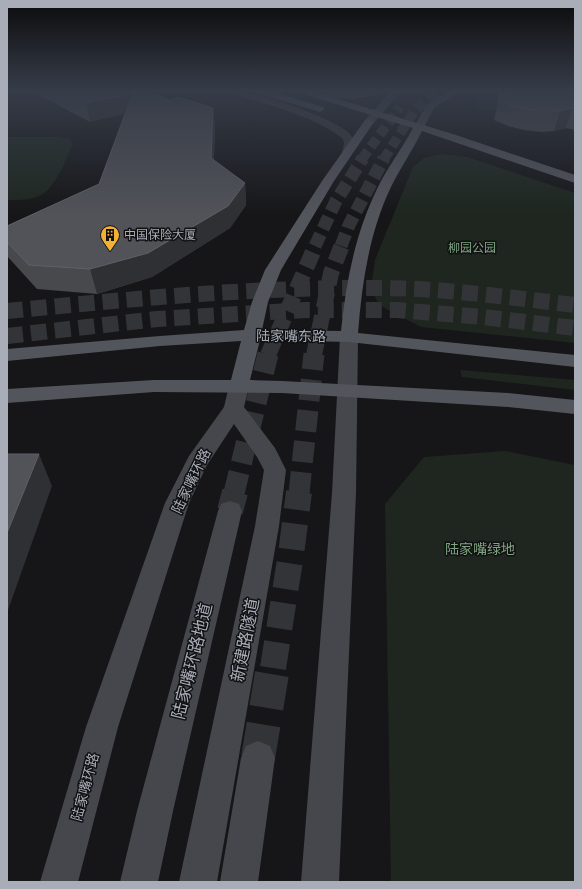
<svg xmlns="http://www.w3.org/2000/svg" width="582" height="889" font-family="Manrope,'Noto Sans SC',sans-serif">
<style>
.green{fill:#1e261f}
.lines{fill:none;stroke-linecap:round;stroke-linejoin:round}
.secondary-tunnel-far5{stroke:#333438;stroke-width:10;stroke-dasharray:10 5;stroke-linecap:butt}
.secondary-tunnel-far4{stroke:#333438;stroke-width:13;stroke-dasharray:13 6;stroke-linecap:butt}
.secondary-tunnel-far3{stroke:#333438;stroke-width:16;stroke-dasharray:16 8;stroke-linecap:butt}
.secondary-tunnel-far2{stroke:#333438;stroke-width:21;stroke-dasharray:21 10;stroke-linecap:butt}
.secondary-tunnel-far1{stroke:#333438;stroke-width:26;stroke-dasharray:26 14;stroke-linecap:butt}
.secondary-tunnel{stroke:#333438;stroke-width:34;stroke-dasharray:34 17;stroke-linecap:butt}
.primary-tunnel{stroke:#333438;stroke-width:16;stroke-dasharray:16 8;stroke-linecap:butt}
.minor{fill:#37383d;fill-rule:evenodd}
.secondary{fill:#45474d;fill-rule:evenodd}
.primary{fill:#53555c;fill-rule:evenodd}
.wall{fill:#47494d}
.shaded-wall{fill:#2f3033}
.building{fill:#525359;stroke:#5f6168}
.labels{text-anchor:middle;stroke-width:3;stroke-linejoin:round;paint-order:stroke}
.far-poi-label{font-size:12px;fill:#a8adb8;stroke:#111113;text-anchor:start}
.far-park-label{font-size:12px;fill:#7fa381;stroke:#111113}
.street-label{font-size:14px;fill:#a8adb8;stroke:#111113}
.park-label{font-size:14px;fill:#7fa381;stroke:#111113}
.near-street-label{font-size:17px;fill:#a8adb8;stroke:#111113}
</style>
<rect width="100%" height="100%" fill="#161618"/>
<!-- green -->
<path class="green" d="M481,91H499L501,109H477L475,107V97Z
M7,137H58L70,139L73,144C66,159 56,187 41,195C32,200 18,200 7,200Z
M441,154L467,157L575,193V343L421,327L379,305L371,288L375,260L413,167L424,158Z
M460,370L575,380V390L462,377Z
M505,451L575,465V882H391L385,504L424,457Z"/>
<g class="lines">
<!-- secondary-tunnel-far5 -->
<path class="secondary-tunnel-far5" d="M362,159L400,107
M384,159L415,110L437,91"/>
<!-- secondary-tunnel-far4 -->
<path class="secondary-tunnel-far4" d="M315,246L336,201L363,158
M341,246L349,225L384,158"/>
<!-- secondary-tunnel-far3 -->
<path class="secondary-tunnel-far3" d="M268,355L316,245
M314,355L331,273L342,245"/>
<!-- secondary-tunnel-far2 -->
<path class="secondary-tunnel-far2" d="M234,493L268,354
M299,493L314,354"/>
<!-- secondary-tunnel-far1 -->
<path class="secondary-tunnel-far1" d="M230,511L235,492
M273,668L291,554L299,492"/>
<!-- secondary-tunnel -->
<path class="secondary-tunnel" d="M258,758L273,667"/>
<!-- primary-tunnel -->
<path class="primary-tunnel" d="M7,311C143,298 281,284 418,289C471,292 523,299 575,305
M7,336L157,319L305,310H397L483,317L575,328"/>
<!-- minor -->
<path class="minor" d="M228,91C250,89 336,118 351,135C356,141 356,148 352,154H344L342,152L344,144L343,139C314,115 266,105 230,93Z
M334,91C343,90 354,90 361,96L356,99L336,93Z"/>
<!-- secondary -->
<path class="secondary" d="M306,91L351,93L367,91H388L383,94L351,99L309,96L304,93Z
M391,91H401L373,124H365L364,122L365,120Z
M449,91H460L434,108L423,129H415L414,127L427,104Z
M349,332L355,333L358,337L356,493L339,882H301L332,493L340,337L343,333Z
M239,380L246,382L249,386L244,407L275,448L286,470L279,526L217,882H179L255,526L264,470L257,457L234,424L207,465L189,503L118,727L78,882H40L86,727L165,503L189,456L224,407L229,386L232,382Z
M230,501L239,504L242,511L173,811L158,882H120L137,811L218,511L221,504Z
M258,741L270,746L275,758L258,882H220L241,758L246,746Z"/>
<!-- primary -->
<path class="primary" d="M256,91H269L323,107L325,109L320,112L317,111L257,93Z
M298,91H312L456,135L575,175V183L422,131C413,150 400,168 391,187C369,233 362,283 358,333L575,355V367L349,342L260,340L250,380L282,381L508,393L575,400V414L508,407L282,393L154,392L7,403V389L154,380H231L241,341L160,346L7,361V349L160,336L244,330L252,302L265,270L322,181L365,120L369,119L374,122L334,181L281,270L268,302L262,330L341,331C346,282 355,234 377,189C387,168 402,149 413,128L300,93Z"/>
</g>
<!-- wall -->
<path class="wall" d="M31,91H148L170,100L213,108L215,127L214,160L245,183L246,205L230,228L152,277L97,294L37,289L7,256V226L99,184L125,113L90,122Z
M497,91H575V130L566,128L554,131L541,132L524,130L508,126L494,120L499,98Z"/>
<!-- shaded-wall -->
<path class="shaded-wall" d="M133,93L135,111L90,122L86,103Z
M213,108L215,127L213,179L211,158Z
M572,108L566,128L554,131L560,111Z
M245,183L246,205L230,228L152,277L97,294L90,269Z
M39,454L52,486L7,613V533Z"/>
<!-- building -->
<path class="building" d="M61,91H148L170,100L179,97L213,108L211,158L245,183L228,206L148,253L90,269L29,265L7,242V226L99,184L133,93L86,103Z
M501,91H575V109L572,108L560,111H546L529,110L512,106L498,100Z
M7,454H39L7,533Z"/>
<!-- sky -->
<linearGradient id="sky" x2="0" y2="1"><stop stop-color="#0c0c0d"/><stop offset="0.42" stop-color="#363c48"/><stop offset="1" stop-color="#363c48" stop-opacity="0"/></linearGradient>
<rect width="582" height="215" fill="url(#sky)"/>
<!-- icons -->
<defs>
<symbol id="building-pin" viewBox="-11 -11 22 30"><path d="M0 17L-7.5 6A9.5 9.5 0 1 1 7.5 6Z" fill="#f2b134" stroke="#111113"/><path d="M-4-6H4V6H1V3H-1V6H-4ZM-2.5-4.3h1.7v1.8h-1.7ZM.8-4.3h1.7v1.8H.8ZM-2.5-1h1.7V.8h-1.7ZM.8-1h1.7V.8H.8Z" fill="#111"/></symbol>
</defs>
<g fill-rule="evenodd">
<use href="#building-pin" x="99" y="224" width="22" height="30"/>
</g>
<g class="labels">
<!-- far-poi labels -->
<g class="far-poi-label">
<text x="124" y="239">中国保险大厦</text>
</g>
<!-- far-park labels -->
<g class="far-park-label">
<text x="472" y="252">柳园公园</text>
</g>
<!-- street labels -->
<g class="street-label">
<text transform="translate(291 336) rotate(1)" y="5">陆家嘴东路</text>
<text transform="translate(191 481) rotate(-64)" y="5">陆家嘴环路</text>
<text transform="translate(85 787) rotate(-75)" y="5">陆家嘴环路</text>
</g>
<!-- park labels -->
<g class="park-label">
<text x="480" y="554">陆家嘴绿地</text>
</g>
<!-- near-street labels -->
<g class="near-street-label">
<text transform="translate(245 640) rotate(-79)" y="6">新建路隧道</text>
<text transform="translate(192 661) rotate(-76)" y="6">陆家嘴环路地道</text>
</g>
</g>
<!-- border -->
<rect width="582" height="889" fill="none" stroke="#a8adb8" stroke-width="16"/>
</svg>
